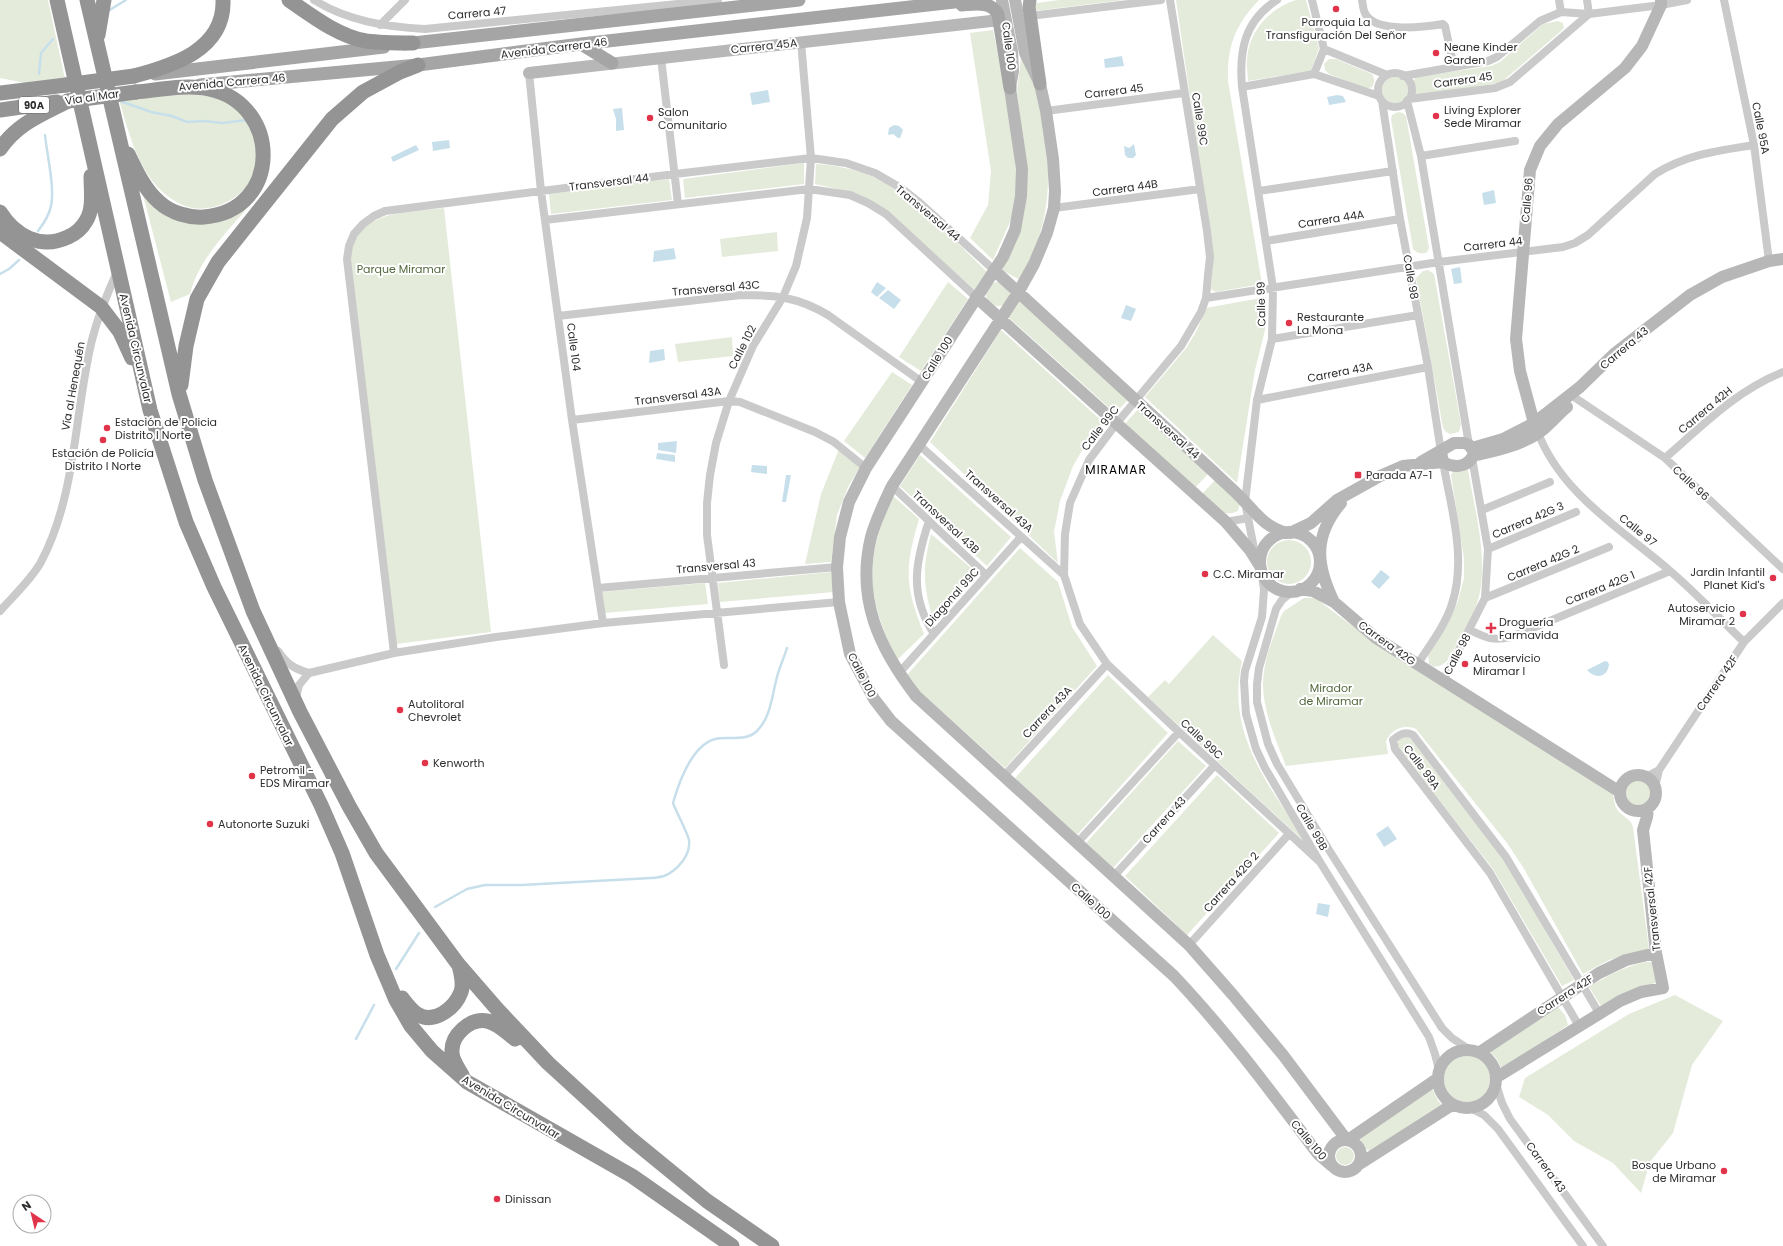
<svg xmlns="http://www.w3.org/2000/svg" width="1783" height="1246" font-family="Poppins,sans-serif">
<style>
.green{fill:#e4ebdb}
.water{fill:#c7dfea}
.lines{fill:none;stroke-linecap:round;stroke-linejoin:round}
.stream{stroke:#c7dfea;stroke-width:2.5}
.street{stroke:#cacaca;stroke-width:8}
.secondary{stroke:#b7b7b7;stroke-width:12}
.primary{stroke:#a5a5a5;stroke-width:13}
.highway{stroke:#949494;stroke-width:15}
.highway-bridge{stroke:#949494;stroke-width:15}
.poi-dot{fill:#e13349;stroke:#fff;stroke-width:1.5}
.labels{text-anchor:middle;stroke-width:4;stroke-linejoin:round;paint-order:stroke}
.shield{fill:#fff;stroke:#6c6c6c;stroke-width:1}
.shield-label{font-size:10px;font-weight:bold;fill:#2d2d2d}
.street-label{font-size:11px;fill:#2d2d2d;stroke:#fff}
.poi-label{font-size:11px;fill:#2d2d2d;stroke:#fff;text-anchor:start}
.park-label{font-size:11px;fill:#53683c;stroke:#fff}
.neighbourhood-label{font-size:12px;letter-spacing:1px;fill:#000;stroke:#fff}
</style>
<rect width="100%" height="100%" fill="#fff"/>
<!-- green -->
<path class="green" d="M0,0H48L65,79L30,84L0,78Z
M1059,0H1124L1034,11V5L1037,3Z
M1176,0H1259C1235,25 1227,46 1228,81L1262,284L1216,292L1211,289L1213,256Z
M1296,0H1306L1319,48L1311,71L1248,81C1248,74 1246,66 1247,59C1249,31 1270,8 1296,0Z
M1558,21L1563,23L1564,28L1560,32L1504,80L1497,83L1421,96L1416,95L1413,88V81L1416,77L1491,66L1500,62L1543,24Z
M993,30L1010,116L1016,171V195L1012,217L993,260L970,238L988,205L991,171L970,33Z
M1021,57C1026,69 1034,83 1038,96C1040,106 1041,116 1043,126C1053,184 1049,228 1020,280L1002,270L1018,231L1027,176L1017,91Z
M1329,59H1336L1372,74C1375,79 1375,82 1372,87L1365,89L1329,74L1325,70L1324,64Z
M1382 90a13 13 0 1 1 26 0a13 13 0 1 1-26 0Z
M186,94C200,95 216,96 227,103C233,106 244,115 248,121C256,134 260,159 254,174C245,197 216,212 192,208C178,205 163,194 154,183C135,159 128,130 119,100Z
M1398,112L1403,113L1406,116L1429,248L1427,252C1421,255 1417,253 1413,249L1391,119L1392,115Z
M804,163V184L685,198L683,179Z
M816,164C835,165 855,169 873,177C915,196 955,241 988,273L976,291L885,210L851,192L815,184Z
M669,179L672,200L551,214L549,194Z
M143,195L155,205L231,215L256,198C233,226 199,257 190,294L171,302Z
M444,208L491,632L396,644L350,260C356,209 405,213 444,208Z
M777,232L778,251L722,257L720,239Z
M1428,270L1434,274L1461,424L1459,432L1450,434L1446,432L1443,428L1416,278L1423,271Z
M948,282L968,299L921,371L899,357Z
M986 294a12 12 0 1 1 24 0a12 12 0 1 1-24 0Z
M1266,297L1265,330L1255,370L1237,483L1145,397L1187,347L1197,330L1206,308Z
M1019,299L1128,400L1115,413L1007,316Z
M1001,330L1104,423L1083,449L1073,466L1060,501L1054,532L1058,563L930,442Z
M732,337L733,356L678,362L675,344Z
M892,372L912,385L865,458L844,441Z
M1139,408L1209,473L1194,489L1124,425Z
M839,449L860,467L848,487L837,515L831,562L805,564L821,494Z
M920,455L1011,537L987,566L900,486Z
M1465,467L1468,470C1475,512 1490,563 1477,604C1470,624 1457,642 1447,661C1441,666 1436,669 1429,664L1428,653L1450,619L1458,601L1464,578V558L1451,475L1454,470Z
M1217,478L1240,504L1238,511C1221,519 1214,506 1202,494Z
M893,496L919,519C904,570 905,586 924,634L897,660C888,641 879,621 875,600C867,565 878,527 893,496Z
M931,534L977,573L934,622C923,587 922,569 931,534Z
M1267 562a22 22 0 1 1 44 0a22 22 0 1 1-44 0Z
M1020,548L1058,582L1072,627L1097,666L1005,768L920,692L907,675Z
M831,572L834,592L720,602L718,583Z
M705,583L708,604L604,613L601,592Z
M1304,598H1313L1318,600C1406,669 1502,723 1598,780L1613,794L1615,806L1619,812L1631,822L1633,827L1649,949L1609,960L1583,974L1523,867L1507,843L1416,729C1403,724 1392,729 1386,741L1388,754L1286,766C1275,738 1259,702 1264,672C1266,653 1275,634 1281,616L1284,611Z
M1213,635L1242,661C1225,735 1270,787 1308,845L1148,697L1165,680L1169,684Z
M1108,675L1168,733L1077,835L1015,778Z
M1406,736L1411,739L1504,860L1574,980L1562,986L1493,869L1398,747C1397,740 1399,739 1406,736Z
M1178,741L1206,766L1113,868L1086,843Z
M1217,775L1279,833L1187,935L1125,876Z
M1622 793a16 16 0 1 1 32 0a16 16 0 1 1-32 0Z
M1645,962H1653L1656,983C1635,987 1618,995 1601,1006L1589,987C1607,976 1624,967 1645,962Z
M1675,995L1723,1021L1692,1065L1673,1133L1650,1162L1641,1193L1613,1163L1574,1141L1548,1115L1519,1097L1525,1078L1629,1014Z
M1557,1006L1565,1015L1568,1025L1502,1070L1497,1059L1490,1052Z
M1444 1079a23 23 0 1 1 46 0a23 23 0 1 1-46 0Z
M1432,1088L1438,1101L1445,1107L1370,1151L1366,1149L1359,1137Z
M1336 1156a9 9 0 1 1 18 0a9 9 0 1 1-18 0Z"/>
<!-- water -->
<path class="water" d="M1122,56L1124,66L1105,68L1104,59Z
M768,90L770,102L752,105L750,93Z
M1337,95L1343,96L1346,102L1329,105L1327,97Z
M622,108L624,130L616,131V119L613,109Z
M894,125L899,126L903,130L900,138H898L893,134L888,135L889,128Z
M449,140L450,148L433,151L432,142Z
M1134,144L1136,155L1133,158H1128L1125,155L1124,146L1129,148Z
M416,145L419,150L393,162L391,157Z
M1494,190L1496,203L1484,205L1482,193Z
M674,248L676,259L653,262L654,251Z
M1460,267L1462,283L1454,284L1451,269Z
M877,282L886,288L877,297L871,292Z
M888,290L901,300L894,309L879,298Z
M1126,305L1136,309L1131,321L1121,318Z
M664,349L665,360L649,363L650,351Z
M677,441L676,453L658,450V443Z
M657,453L675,455V462L656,459Z
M752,465L767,466V474L751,472Z
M786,475H791L786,502H782Z
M1381,570L1390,577L1379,589L1371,582Z
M1605,661L1608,662L1609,665C1607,678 1595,679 1587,670Z
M1388,826L1397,839L1384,847L1376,834Z
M1318,903L1330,905L1328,917L1316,914Z"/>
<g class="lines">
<!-- stream -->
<path class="stream" d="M108,11L126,0
M39,74L41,53L53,39
M120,101L151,112L172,116L187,122L205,121L222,123L247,120
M38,231C44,223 49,216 51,206C55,188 47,155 45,135
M0,274L9,269L19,260
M435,907L467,889L485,885H522L651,878C655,878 660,877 664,876C677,871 691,855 689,840C686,829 677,814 673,803C679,782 691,746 715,739C728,736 746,742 757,731C771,717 772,695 777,677C779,668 784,658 787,648
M396,969L419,933
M356,1039L374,1005"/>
<!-- street -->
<path class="street" d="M314,0C347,21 387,27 425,29L718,0
M1170,0L1207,231L1210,257L1208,275L1206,298L1201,312L1181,346L1116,424L1089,460L1070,503L1065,534L1064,575L1080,624L1107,664L1179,732L1320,862
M1312,0L1324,49
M1362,0C1363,5 1363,11 1366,15C1378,33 1425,27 1443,24L1445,26L1454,67
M1559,0L1561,12
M1587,0L1589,14
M1724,0L1754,145L1769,261
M1030,16L1161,0
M380,25L405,0
M1324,49L1387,75
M661,58L678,204
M529,73L541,191L572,420L603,623
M1378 90a17 17 0 1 1 34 0a17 17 0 1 1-34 0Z
M1314,74L1324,49
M1403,76L1488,61L1497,57L1540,21L1561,12L1589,14L1661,5L1687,0
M1242,87L1314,74L1379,96
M1409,99L1495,88L1510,82L1589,14
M1382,101L1400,219L1428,367L1441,452
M1407,101L1421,156L1469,445
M1046,111L1184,93
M1421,156L1515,141
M1259,191L1393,171
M1054,208L1200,189
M545,220L809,189L850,195L868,203L886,214L976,297
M1266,241L1400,219
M1206,298L1439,262L1563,247L1575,243L1588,235L1655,174C1688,154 1717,151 1754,145
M558,316L741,295C776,295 798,297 828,315L922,382
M1272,339L1418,315
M1571,395L1665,458L1783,569
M1257,400L1428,367
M572,420L729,401L740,402L815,432L834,442L866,468
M1537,430C1560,493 1620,528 1669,570C1695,592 1719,618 1744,642
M918,444L1064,575
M1665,458C1702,426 1737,390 1783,372
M892,486L986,575
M1482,510L1550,482
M929,521C915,563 909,595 934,634
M1226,522L1248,518
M1488,549L1576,512
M1255,554L1245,502L1257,400L1272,339L1273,288L1242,87C1239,51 1244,21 1277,0
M1262,574L1264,590L1262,617L1245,671L1244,681L1246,714L1256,749L1265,768L1320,862L1429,1037L1435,1054L1439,1070
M598,588L837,567
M1293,591L1282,600L1276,609L1259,668L1257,684V702L1268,744L1277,764L1329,850L1442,1028L1452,1038L1470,1050
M1485,598L1609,547
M0,611C14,595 31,580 41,562C77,494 74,413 92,340C98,316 107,294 117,272
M1470,630C1486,638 1493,641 1511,637L1670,571
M278,651C287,664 294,669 309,673L394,653L496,637L603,623L839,602
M394,653L347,259L349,246L354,234L363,224L374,216L385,211L675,174L811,158L846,163L875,173L901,188L920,203L994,270
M724,665L707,535V503L710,475L716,443L729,401L753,346L783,297L796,266L807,218L811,158L801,42
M1417,665C1429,646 1445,626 1452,604C1467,558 1451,508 1443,462
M899,673L1021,537
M1443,681L1485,598L1488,549L1472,458
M296,698L299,685L309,673
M1004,776L1107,664
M1646,777L1659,770
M1655,787L1659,770L1744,642L1783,603
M1077,843L1179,732
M1114,876L1215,765
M1189,945L1289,834
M1579,1026L1490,873L1395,749L1393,740C1400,734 1405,731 1413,735L1506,857L1599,1013
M1496,1084L1502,1103L1510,1119L1603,1246
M1472,1109L1484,1115L1498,1129L1583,1246"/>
<!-- secondary -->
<path class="secondary" d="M1002,0L1012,51L1013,71L1010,88L1022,169L1021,196L1015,230L1003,257L866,468L849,502L840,537L837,567L839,602L850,654L874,699L891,721L1174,976C1227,1032 1272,1093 1318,1154L1332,1166
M1015,0L1025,53L1040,84L1046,111L1053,159L1055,191L1054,208L1047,233L1034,264L1019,291L892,486C884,503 876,519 871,537C856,599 879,648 916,696L1189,945L1233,995L1283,1055L1346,1139
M529,73L1000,20
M994,270L1215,473C1224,482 1235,491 1244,501C1260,517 1263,525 1286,533
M976,297L1226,522L1250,550L1260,566
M1534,423L1520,371L1516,339L1530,170L1540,146L1558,124L1625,68L1642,46L1661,5V0
M1472,448L1503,439L1534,423L1580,387L1614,354L1690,295L1722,277L1769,261L1783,259
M1473,456C1494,451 1519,446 1537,434C1548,427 1557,415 1567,407
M1421,462L1454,443H1464L1469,445L1474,452C1471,467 1454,469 1443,462L1441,452
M1260 562a30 30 0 1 1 60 0a30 30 0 1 1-60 0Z
M1290,533L1311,523L1337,500L1380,476L1403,466L1443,462
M1300,589L1313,591L1334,602L1376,638L1620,792
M1334,602C1316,565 1313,536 1341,503
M1620 793a18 18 0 1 1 36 0a18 18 0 1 1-36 0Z
M1438 1079a29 29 0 1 1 58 0a29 29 0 1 1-58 0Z
M1480,1052L1599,973L1626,960L1656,953
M1497,1077L1620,1001L1641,992L1663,988L1656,953L1643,830L1647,817L1648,808
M1329 1156a16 16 0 1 1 32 0a16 16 0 1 1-32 0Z
M1348,1140L1437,1079
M1358,1165L1452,1105"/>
<!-- primary -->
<path class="primary" d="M1030,0L1029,7L1040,84
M962,5C975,4 991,1 998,14L1010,88
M404,44L799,0
M581,44L612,63
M155,74L384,47
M200,85L418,65L581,44L972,0"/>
<!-- highway -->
<path class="highway" d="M57,0L150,410L186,522L214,587L321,805L342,853L377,955L396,1000L411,1026L432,1051L467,1082L632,1176L732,1246
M87,0L179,394L205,480L253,611L300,712L349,806L376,853L458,964L497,1009L548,1063L630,1138L707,1201L772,1246
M289,0C312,16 338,36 366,41C381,43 398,43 413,43
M98,35L104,0
M134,76C172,66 225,50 223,0
M0,93L66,85
M0,110L57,102
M0,149C18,123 41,115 68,101
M128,154C136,171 145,190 159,202C171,213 189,218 204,217C282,211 282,104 209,89C187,84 158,90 136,92
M0,212C15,236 41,250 68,237C75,234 82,228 86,221C94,209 91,190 91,176
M0,232L101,307L120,332L132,358
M181,385L186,346L197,299L218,262L332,119L363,92L400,72L418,65
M402,998C406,1003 411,1010 417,1014C434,1025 455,1008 461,992C464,984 461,973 459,965
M462,1075C458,1068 452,1060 452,1052C451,1035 470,1018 487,1021C498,1023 507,1033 515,1039"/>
<!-- highway-bridge -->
<path class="highway-bridge" d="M66,85L134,76
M68,101L136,92"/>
</g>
<!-- markers -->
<g class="poi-dot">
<circle cx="1336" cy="9" r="4"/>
<circle cx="1436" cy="53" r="4"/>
<circle cx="1436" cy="116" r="4"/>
<circle cx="650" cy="118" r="4"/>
<circle cx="1289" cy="323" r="4"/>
<circle cx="107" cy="428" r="4"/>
<circle cx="103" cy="440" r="4"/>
<rect x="1354" y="471" width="8" height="8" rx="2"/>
<circle cx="1205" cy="574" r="4"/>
<circle cx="1773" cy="578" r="4"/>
<circle cx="1743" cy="614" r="4"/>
<path d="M1489 622h4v4h4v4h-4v4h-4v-4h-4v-4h4z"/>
<circle cx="1465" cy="664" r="4"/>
<circle cx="400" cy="710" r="4"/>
<circle cx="425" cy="763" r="4"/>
<circle cx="252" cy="776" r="4"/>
<circle cx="210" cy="824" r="4"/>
<circle cx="1724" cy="1171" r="4"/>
<circle cx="497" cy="1199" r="4"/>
</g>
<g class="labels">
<!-- shield labels -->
<rect class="shield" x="19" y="97" width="30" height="16" rx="3"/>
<g class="shield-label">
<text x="34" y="109">90A</text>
</g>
<!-- street labels -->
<g class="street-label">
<text transform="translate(477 13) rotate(-5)" y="4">Carrera 47</text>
<text transform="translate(764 46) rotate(-6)" y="4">Carrera 45A</text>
<text transform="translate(1009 46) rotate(83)" y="4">Calle 100</text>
<text transform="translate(554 48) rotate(-7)" y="4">Avenida Carrera 46</text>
<text transform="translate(1463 80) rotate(-8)" y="4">Carrera 45</text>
<text transform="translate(232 82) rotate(-5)" y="4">Avenida Carrera 46</text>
<text transform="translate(1114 91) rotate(-7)" y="4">Carrera 45</text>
<text transform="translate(92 97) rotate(-8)" y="4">Vía al Mar</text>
<text transform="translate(1200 119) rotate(81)" y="4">Calle 99C</text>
<text transform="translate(1761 128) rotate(79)" y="4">Calle 95A</text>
<text transform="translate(609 182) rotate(-7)" y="4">Transversal 44</text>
<text transform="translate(1125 188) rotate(-8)" y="4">Carrera 44B</text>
<text transform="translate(1527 200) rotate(-85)" y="4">Calle 96</text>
<text transform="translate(928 213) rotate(40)" y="4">Transversal 44</text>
<text transform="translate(1331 219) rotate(-9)" y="4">Carrera 44A</text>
<text transform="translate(1493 244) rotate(-7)" y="4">Carrera 44</text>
<text transform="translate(1411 277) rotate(80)" y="4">Calle 98</text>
<text transform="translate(716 288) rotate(-5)" y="4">Transversal 43C</text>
<text transform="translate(1261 304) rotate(-91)" y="4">Calle 99</text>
<text transform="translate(574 347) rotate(83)" y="4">Calle 104</text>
<text transform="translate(742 347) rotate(-63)" y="4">Calle 102</text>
<text transform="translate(136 348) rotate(77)" y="4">Avenida Circunvalar</text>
<text transform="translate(1624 348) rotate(-40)" y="4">Carrera 43</text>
<text transform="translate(937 358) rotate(-58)" y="4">Calle 100</text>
<text transform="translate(1340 372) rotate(-11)" y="4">Carrera 43A</text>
<text transform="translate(73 386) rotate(-80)" y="4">Vía al Henequén</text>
<text transform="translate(678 396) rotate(-7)" y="4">Transversal 43A</text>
<text transform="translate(1705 410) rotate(-40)" y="4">Carrera 42H</text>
<text transform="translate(1100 428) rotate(-52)" y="4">Calle 99C</text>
<text transform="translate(1168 430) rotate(42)" y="4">Transversal 44</text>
<text transform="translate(1691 483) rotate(43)" y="4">Calle 96</text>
<text transform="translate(999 501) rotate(42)" y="4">Transversal 43A</text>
<text transform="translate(1528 520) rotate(-23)" y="4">Carrera 42G 3</text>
<text transform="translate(946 522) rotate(43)" y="4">Transversal 43B</text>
<text transform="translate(1638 530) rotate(39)" y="4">Calle 97</text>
<text transform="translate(1543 563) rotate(-23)" y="4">Carrera 42G 2</text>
<text transform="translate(716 566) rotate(-5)" y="4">Transversal 43</text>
<text transform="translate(1600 588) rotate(-22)" y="4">Carrera 42G 1</text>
<text transform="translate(952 597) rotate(-48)" y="4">Diagonal 99C</text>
<text transform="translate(1387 643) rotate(36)" y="4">Carrera 42G</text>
<text transform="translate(1457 654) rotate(-62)" y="4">Calle 98</text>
<text transform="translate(862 675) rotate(63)" y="4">Calle 100</text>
<text transform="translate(1717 683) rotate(-56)" y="4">Carrera 42F</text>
<text transform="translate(266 695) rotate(64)" y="4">Avenida Circunvalar</text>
<text transform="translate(1047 712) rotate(-47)" y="4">Carrera 43A</text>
<text transform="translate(1202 739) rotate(43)" y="4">Calle 99C</text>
<text transform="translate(1422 767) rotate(53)" y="4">Calle 99A</text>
<text transform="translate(1164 820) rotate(-48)" y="4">Carrera 43</text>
<text transform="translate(1312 827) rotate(60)" y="4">Calle 99B</text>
<text transform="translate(1231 882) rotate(-48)" y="4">Carrera 42G 2</text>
<text transform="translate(1091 901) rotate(42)" y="4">Calle 100</text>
<text transform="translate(1652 909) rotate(-96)" y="4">Transversal 42F</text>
<text transform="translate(1565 995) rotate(-33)" y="4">Carrera 42F</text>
<text transform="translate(511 1107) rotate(31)" y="4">Avenida Circunvalar</text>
<text transform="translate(1309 1140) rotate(50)" y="4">Calle 100</text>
<text transform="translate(1546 1167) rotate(54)" y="4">Carrera 43</text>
</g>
<!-- poi labels -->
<g class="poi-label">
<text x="1336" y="26" text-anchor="middle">Parroquia La<tspan x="1336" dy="13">Transfiguración Del Señor</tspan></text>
<text x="1444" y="51">Neane Kinder<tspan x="1444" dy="13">Garden</tspan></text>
<text x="1444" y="114">Living Explorer<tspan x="1444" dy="13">Sede Miramar</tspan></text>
<text x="658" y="116">Salon<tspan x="658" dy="13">Comunitario</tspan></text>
<text x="1297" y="321">Restaurante<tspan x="1297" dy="13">La Mona</tspan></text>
<text x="115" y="426">Estación de Policia<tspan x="115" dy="13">Distrito I Norte</tspan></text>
<text x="103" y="457" text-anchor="middle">Estación de Policía<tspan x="103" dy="13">Distrito I Norte</tspan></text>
<text x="1366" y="479">Parada A7-1</text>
<text x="1765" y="576" text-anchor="end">Jardin Infantil<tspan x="1765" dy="13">Planet Kid's</tspan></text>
<text x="1213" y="578">C.C. Miramar</text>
<text x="1735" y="612" text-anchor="end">Autoservicio<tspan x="1735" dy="13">Miramar 2</tspan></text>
<text x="1499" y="626">Droguería<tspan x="1499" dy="13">Farmavida</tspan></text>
<text x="1473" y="662">Autoservicio<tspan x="1473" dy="13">Miramar I</tspan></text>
<text x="408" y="708">Autolitoral<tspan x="408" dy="13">Chevrolet</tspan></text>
<text x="433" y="767">Kenworth</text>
<text x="260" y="774">Petromil -<tspan x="260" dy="13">EDS Miramar</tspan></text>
<text x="218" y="828">Autonorte Suzuki</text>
<text x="1716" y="1169" text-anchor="end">Bosque Urbano<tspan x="1716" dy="13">de Miramar</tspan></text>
<text x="505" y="1203">Dinissan</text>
</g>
<!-- park labels -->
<g class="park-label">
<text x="401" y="273">Parque Miramar</text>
<text x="1331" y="692">Mirador<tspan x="1331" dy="13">de Miramar</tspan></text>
</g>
<!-- neighbourhood labels -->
<g class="neighbourhood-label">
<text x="1116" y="474">MIRAMAR</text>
</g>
</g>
<!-- north arrow -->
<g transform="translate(32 1214) rotate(325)"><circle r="19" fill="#ffffff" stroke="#ababab"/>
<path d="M0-3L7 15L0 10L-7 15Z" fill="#e13349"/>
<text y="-6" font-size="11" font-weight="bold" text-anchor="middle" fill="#2d2d2d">N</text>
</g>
</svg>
